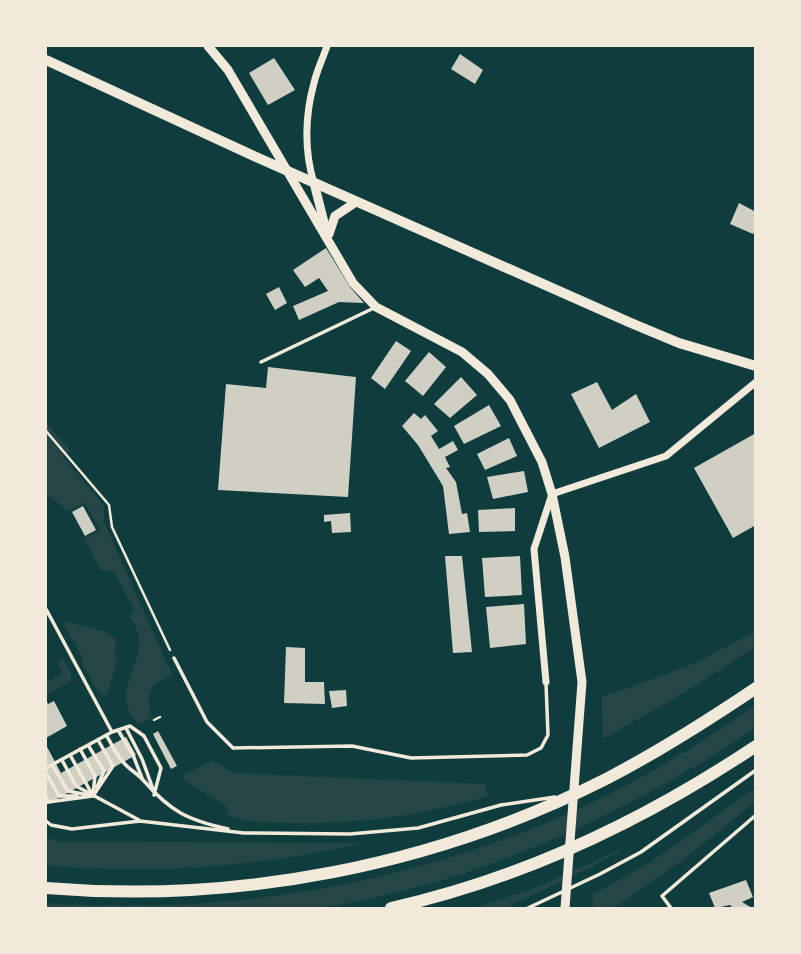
<svg xmlns="http://www.w3.org/2000/svg" width="801" height="954" font-family="Barlow,sans-serif">
<style>
.green{fill:#244646}
.building{fill:#cfcfc3}
.lines{fill:none;stroke-linecap:round;stroke-linejoin:round}
.path{stroke:#f1e9da;stroke-width:2.5}
.service{stroke:#f1e9da;stroke-width:3.5}
.minor{stroke:#f1e9da;stroke-width:7}
.tertiary{stroke:#f1e9da;stroke-width:9}
.secondary{stroke:#f1e9da;stroke-width:10}
.motorway{stroke:#f1e9da;stroke-width:12}
</style>
<rect width="100%" height="100%" fill="#0f3d3e"/>
<!-- green -->
<path class="green" d="M46,423L70,450L63,457L104,506V522L172,675L153,685L148,699L152,717L140,724C107,698 143,667 139,637C138,630 134,623 130,617L134,609L114,572L101,570L84,539L100,530L85,503L69,511L46,494Z
M68,622L107,632L116,640L115,658L118,659L107,695H101L98,692L81,661L83,659L64,624Z
M755,631V647L687,691L603,739L602,697L696,663Z
M63,659L71,674V681L46,695V683L63,673L57,662Z
M755,706V728C632,812 466,889 317,908C287,912 256,908 226,908C166,908 106,908 46,908V903C234,916 420,883 591,803C649,776 703,741 755,706Z
M213,760L234,773L485,784L488,796C406,820 333,827 247,821L229,816L225,805L185,781L182,776Z
M755,788V802L683,860L614,908H593L592,895L654,860Z
M46,837L62,842H86L363,843C259,867 151,875 46,865Z
M632,844L588,869L505,908H475L537,887Z"/>
<!-- building -->
<path class="building" d="M460,54L483,70L475,84L451,69Z
M274,58L295,90L268,105L249,73Z
M739,203L756,212V230L753,234L730,224Z
M326,248L350,287L364,303L339,302L299,320L293,306L328,291L319,278L305,287L293,270Z
M279,287L287,303L275,310L266,294Z
M396,341L411,351L385,389L371,378Z
M429,352L446,367L423,396L405,381Z
M268,367L356,377L348,497L218,490L226,384L266,388Z
M461,377L477,395L450,418L434,404Z
M597,382L612,410L636,394L650,422L599,448L571,394Z
M489,405L501,426L464,444L454,426Z
M414,413L421,419L425,415L438,431L431,436L439,449L453,441L458,450L445,457L450,467L446,468L456,482L462,514L467,513L470,532L449,534L443,486L418,445L402,426Z
M756,433V525L733,538L694,468Z
M509,438L517,456L485,470L477,454Z
M524,471L528,492L493,499L487,477Z
M83,506L96,530L85,536L72,512Z
M515,508V531L479,532L478,510Z
M350,513L351,532L332,533L331,521L324,522V515Z
M445,556H462L472,652L453,653Z
M520,556L522,595L485,597L482,558Z
M524,604L526,644L490,648L486,607Z
M286,647L305,648V682H324L325,704L284,703Z
M346,690L347,706L332,708L329,691Z
M46,700L48,704L54,701L67,726L46,738Z
M158,731L177,766L171,769L153,734Z
M126,737L136,755L46,805L47,780L46,745L61,773Z
M746,880L753,897L742,902L752,908H733L730,905L715,908L709,893Z"/>
<g class="lines">
<!-- path -->
<path class="path" d="M46,431L109,505L112,527L170,650
M154,720L160,717"/>
<!-- service -->
<path class="service" d="M261,362L376,307
M46,609L112,732
M174,658L207,722L233,748L352,746L411,758L527,755L541,748L548,735L546,684
M126,728L142,759L153,789
M118,730L133,755L142,778
M106,735C112,744 116,755 124,763C130,770 138,774 144,781C171,812 188,820 228,829
M88,745L104,771L97,787
M80,749L95,776L93,794
M70,755L92,794
M62,760L76,786L139,820
M52,765L68,791L88,795
M46,768L112,732L130,726L144,736L161,768L154,795
M46,773L59,796H77
M46,797L48,802L93,796L113,766L98,740
M46,821L51,825L72,829L140,821L244,833L350,834L418,828L501,805L555,797
M528,908L600,874L641,852L756,770
M671,908L662,896L756,815"/>
<!-- minor -->
<path class="minor" d="M314,183C304,151 305,115 314,83C317,70 323,58 327,46
M546,682L534,549L552,494L666,456L756,382"/>
<!-- tertiary -->
<path class="tertiary" d="M208,46L228,70L353,283L376,307L462,352L488,374L510,400L542,462L552,494L565,557L582,682L565,908
M314,183L326,230
M329,234L335,216L356,202"/>
<!-- secondary -->
<path class="secondary" d="M46,60L256,157L631,323L679,343L756,366"/>
<!-- motorway -->
<path class="motorway" d="M46,888C237,904 434,866 606,779C658,752 707,721 756,688
M391,908C521,879 645,820 756,746"/>
</g>
<!-- border -->
<rect width="801" height="954" fill="none" stroke="#f1e9da" stroke-width="94"/>
</svg>
